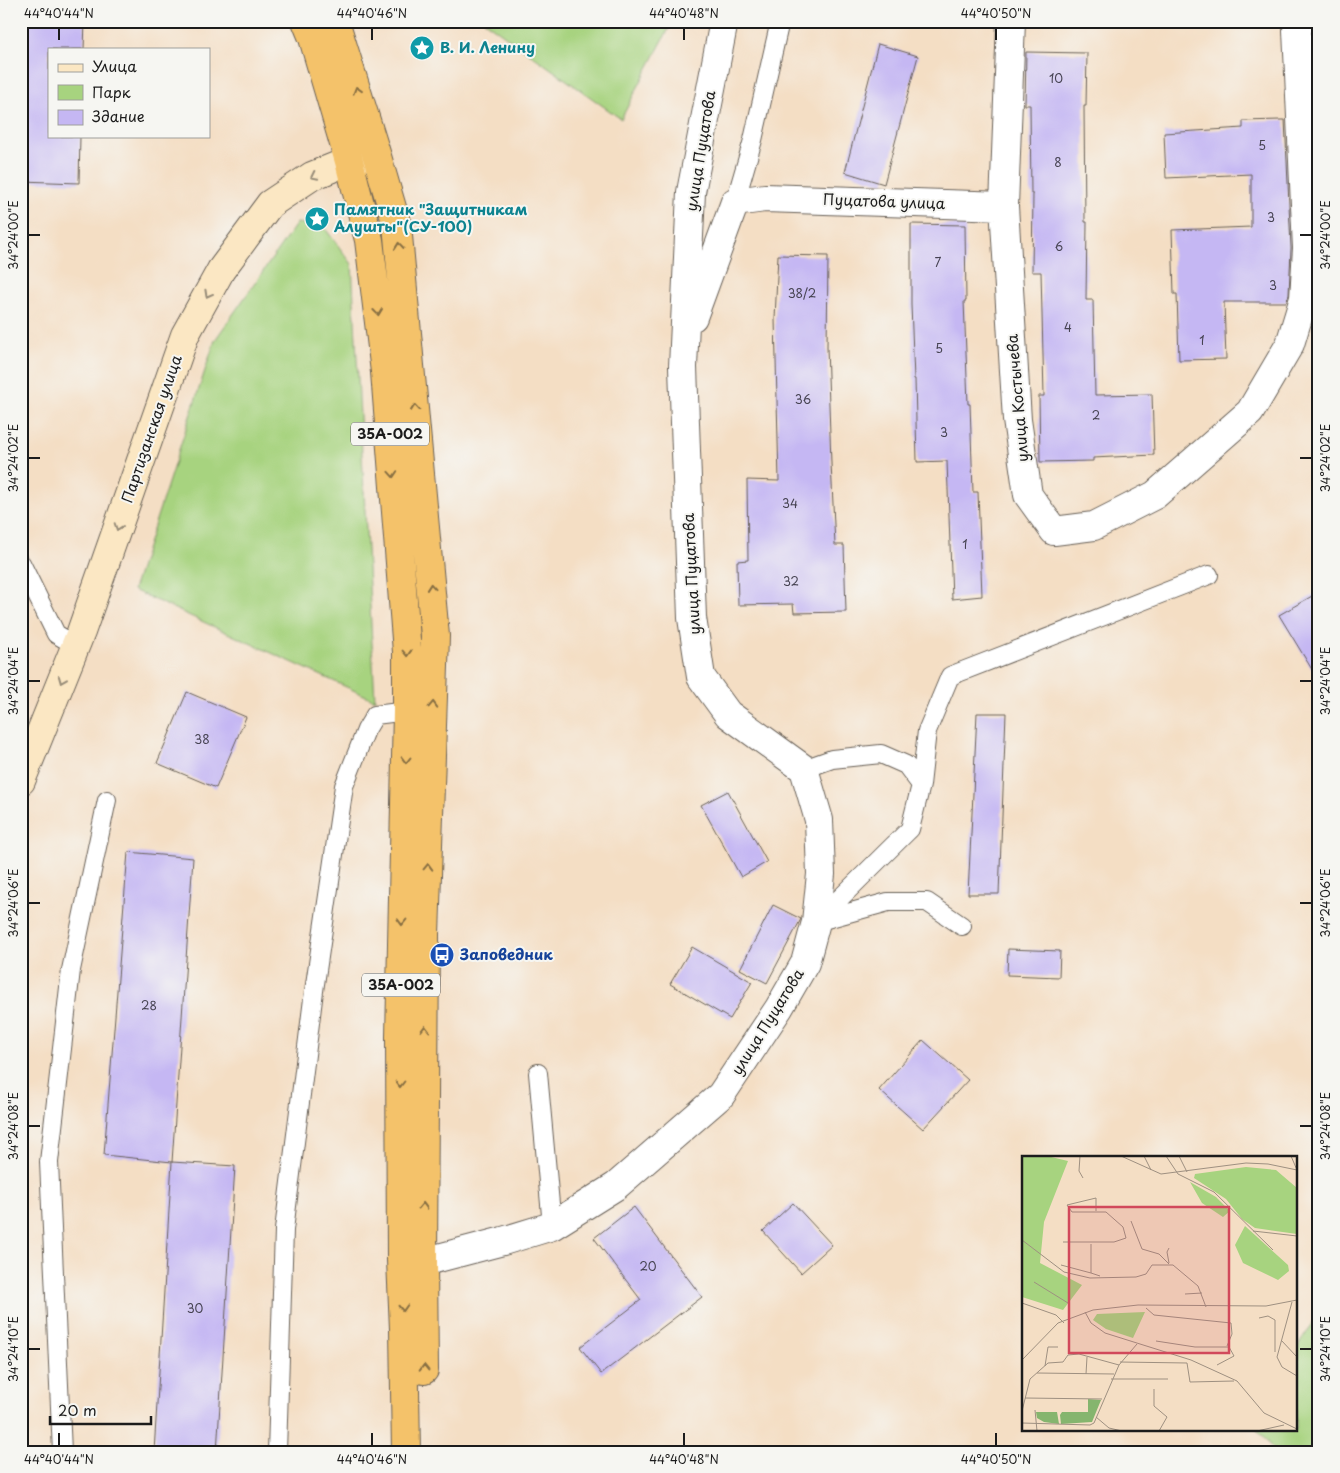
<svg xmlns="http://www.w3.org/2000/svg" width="1340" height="1473" font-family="'Playpen Sans',sans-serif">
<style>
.green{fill:#a7d37f;stroke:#62784e}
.building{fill:#c5b7f3}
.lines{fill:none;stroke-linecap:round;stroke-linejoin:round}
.service-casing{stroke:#686057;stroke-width:20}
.minor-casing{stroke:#686057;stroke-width:30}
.secondary-casing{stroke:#686057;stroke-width:30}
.trunk-casing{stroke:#686057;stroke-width:30}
.service{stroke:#fff;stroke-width:18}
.minor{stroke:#fff;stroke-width:28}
.secondary{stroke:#fbe7c3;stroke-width:28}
.trunk{stroke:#f4c26a;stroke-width:28}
.oneway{stroke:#886f43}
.oneway2{stroke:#978c78}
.ticks{fill:none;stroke:#1c1c1c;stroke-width:2}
.labels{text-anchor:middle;stroke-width:4;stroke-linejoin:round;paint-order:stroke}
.number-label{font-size:12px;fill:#464352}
.shield{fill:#f6f6f2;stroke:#5d5d5c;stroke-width:1}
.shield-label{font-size:14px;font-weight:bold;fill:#1c1c1c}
.culture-label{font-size:15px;font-weight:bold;fill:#0d838f;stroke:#f6f6f2;text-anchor:start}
.street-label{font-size:15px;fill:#1c1c1c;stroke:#f6f6f2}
.transit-label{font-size:15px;font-weight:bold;fill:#164399;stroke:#f6f6f2;text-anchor:start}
.inset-road{fill:none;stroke:#9e9081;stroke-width:1}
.view{fill:#d1495b;fill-opacity:0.15;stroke:#d1495b;stroke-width:2.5}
.inset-edge{fill:none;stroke:#1c1c1c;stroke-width:2.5}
.neatline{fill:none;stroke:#1c1c1c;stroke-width:2}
.ticks-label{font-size:12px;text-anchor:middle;fill:#1c1c1c}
</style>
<rect width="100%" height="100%" fill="#f6f6f2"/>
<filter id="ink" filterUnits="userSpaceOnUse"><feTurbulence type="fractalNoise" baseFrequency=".02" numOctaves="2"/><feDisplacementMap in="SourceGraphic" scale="10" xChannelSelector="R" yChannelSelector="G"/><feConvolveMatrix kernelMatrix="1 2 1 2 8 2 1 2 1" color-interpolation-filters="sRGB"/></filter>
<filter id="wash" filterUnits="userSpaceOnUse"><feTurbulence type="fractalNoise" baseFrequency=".0096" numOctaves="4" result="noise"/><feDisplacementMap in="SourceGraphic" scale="20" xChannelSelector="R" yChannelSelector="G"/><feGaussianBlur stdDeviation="1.12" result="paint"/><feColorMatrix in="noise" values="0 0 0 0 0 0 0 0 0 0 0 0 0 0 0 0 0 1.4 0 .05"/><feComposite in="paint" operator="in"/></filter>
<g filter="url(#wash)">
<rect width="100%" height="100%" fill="#f4dec4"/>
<!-- green -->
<path class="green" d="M484,21H673L621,119Z
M297,223L324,227L352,264L375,700L133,590L215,340Z
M1319,1314V1452H1275L1257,1429H1296V1349Z"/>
<g id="blocks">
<!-- building -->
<path class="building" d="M22,21H85L84,49H49V136H80L79,183L21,181Z
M878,44L918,56L884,184L845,172Z
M1026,52L1087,53L1086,106H1084L1085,222H1087L1086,300H1093L1095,395L1152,394L1154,455L1093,458V461L1040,462L1039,396H1044L1041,272H1032L1033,194H1031L1030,105H1025Z
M1317,116H1319V163Z
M1280,120H1285L1291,248L1289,295L1286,302H1224L1226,359L1179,360L1177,294H1174L1172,230L1251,227V174L1166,178L1164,133L1243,128V121Z
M911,224L965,225L966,301H964L968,404H970L973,492H978L982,596L952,599L947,461L917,462L915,379H914L911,305Z
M778,255L828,256L827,347L831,463L835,545H844L846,612L794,613L793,604L738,605L737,561L748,560L747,480L779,481L775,319Z
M1319,592V681L1279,615Z
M187,692L246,717L216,788L157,763Z
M977,713H1006L999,894H968Z
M728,791L767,862L741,877L701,805Z
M128,852L193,858L172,1162L104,1155Z
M773,905L801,919L767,983L740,969Z
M692,947L752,982L730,1019L670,984Z
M1008,949L1060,951L1059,977L1007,975Z
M923,1040L968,1080L923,1129L879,1090Z
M172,1162L235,1166L217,1452H154Z
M793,1203L832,1245L801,1273L763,1231Z
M634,1207L702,1297L601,1374L580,1347L641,1300L594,1238Z"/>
</g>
</g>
<g filter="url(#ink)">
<use href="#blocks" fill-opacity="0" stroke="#686057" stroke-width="1"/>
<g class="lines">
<defs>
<path id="service" d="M735,202L753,140L780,21
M21,563L56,634L68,641L81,632
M804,769L832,759L881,754L906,765L921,785
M819,921L888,902H927L962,926
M816,922L910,829L921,785L927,731L950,676L1209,575
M538,1073L552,1226
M62,1452L49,1162L71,970L107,800
M277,1452L284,1230L314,991L344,786L366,730L375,715L407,711"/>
<path id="minor" d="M1011,21L1004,206L1017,420L1028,495L1054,531L1094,526L1155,495L1250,412L1290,344L1304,298L1307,248L1297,30L1301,21
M693,317L735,202L765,198L1004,206
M423,1262L503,1241L552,1226L616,1186L721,1095L779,1008L805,963L816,922L821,874L819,820L804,769L728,714L701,677L692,618L683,367L691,192L724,21"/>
<path id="secondary" d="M21,781L81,632L185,335L221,270L270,204L312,176L349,161L373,154"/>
<path id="trunk" d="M306,21L313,38L349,161L369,240L385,372L407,652V711L400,1037L401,1260L404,1329L406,1452
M335,21L376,153L397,225L435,636L425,935L423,1262L424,1370"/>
</defs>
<!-- service casing -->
<use href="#service" class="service-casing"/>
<!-- minor casing -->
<use href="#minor" class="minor-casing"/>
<!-- secondary casing -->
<use href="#secondary" class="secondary-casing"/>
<!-- trunk casing -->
<use href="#trunk" class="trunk-casing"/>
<!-- service -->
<use href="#service" class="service"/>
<!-- minor -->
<use href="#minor" class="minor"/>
<!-- secondary -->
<use href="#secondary" class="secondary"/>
<!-- trunk -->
<use href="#trunk" class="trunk"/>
</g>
<!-- one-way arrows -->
<defs><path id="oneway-chevron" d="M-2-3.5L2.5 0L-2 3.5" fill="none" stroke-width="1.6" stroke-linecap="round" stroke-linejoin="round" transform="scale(1.25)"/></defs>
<g class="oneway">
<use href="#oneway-chevron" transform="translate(357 90) rotate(-107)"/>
<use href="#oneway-chevron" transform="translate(399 246) rotate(-96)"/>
<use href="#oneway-chevron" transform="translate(378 312) rotate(83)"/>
<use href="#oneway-chevron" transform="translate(415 408) rotate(-95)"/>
<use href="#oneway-chevron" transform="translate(393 474) rotate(86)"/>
<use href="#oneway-chevron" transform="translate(431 587) rotate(-95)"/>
<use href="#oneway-chevron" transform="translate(407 653) rotate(88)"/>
<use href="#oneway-chevron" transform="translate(433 705) rotate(-88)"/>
<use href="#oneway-chevron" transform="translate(406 760) rotate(91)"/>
<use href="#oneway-chevron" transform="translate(428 867) rotate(-88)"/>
<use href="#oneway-chevron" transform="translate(402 922) rotate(91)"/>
<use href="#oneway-chevron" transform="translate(425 1029) rotate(-90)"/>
<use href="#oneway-chevron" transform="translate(400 1084) rotate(90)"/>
<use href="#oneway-chevron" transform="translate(423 1206) rotate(-89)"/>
<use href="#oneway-chevron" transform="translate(403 1308) rotate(87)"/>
<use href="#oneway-chevron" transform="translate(424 1368) rotate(-91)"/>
</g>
<g class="oneway2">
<use href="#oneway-chevron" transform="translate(314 176) rotate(154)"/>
<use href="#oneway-chevron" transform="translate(208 294) rotate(119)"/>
<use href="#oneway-chevron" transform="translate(118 527) rotate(109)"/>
<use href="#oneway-chevron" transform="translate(62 680) rotate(112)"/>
</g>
</g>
<!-- ticks -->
<path class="ticks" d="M59,28V40M372,28V40M684,28V40M996,28V40M28,235H40M1300,235H1312M28,458H40M1300,458H1312M28,681H40M1300,681H1312M28,903H40M1300,903H1312M28,1126H40M1300,1126H1312M28,1349H40M1300,1349H1312M59,1433V1446M372,1433V1446M684,1433V1446M996,1433V1446"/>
<!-- icons -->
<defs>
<symbol id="sight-disc" viewBox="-11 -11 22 22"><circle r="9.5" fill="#0f9aa8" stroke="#f6f6f2"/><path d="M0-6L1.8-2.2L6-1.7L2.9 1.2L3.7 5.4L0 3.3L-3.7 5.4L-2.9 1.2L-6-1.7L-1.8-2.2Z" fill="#fff"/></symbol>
<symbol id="bus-disc" viewBox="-11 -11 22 22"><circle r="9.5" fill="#1a4fb4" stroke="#f6f6f2"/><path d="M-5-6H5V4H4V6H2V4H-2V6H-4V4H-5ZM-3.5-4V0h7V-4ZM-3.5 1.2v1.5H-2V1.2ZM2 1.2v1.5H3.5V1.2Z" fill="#fff"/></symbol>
</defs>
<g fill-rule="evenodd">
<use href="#sight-disc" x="408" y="34" width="28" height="28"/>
<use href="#sight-disc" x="303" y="205" width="28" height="28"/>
<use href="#bus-disc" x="428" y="941" width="28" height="28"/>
</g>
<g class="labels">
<!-- number labels -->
<g class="number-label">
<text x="1056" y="83">10</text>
<text x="1262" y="150">5</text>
<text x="1058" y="167">8</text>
<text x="1271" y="222">3</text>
<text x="1059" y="251">6</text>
<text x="938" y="267">7</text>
<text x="1273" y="290">3</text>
<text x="802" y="298">38/2</text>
<text x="1068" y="332">4</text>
<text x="1202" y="345">1</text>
<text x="939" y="353">5</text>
<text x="803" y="404">36</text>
<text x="1096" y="420">2</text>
<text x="944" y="437">3</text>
<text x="790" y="508">34</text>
<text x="965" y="549">1</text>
<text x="791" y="586">32</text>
<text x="202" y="744">38</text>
<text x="149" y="1010">28</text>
<text x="648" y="1271">20</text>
<text x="195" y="1313">30</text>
</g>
<!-- shield labels -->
<g class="shield">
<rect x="351" y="422.5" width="78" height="23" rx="4"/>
<rect x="362" y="973.5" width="78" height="23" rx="4"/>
</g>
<g class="shield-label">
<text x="390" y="439">35А-002</text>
<text x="401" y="990">35А-002</text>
</g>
<!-- culture labels -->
<g class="culture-label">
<text x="440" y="53">В. И. Ленину</text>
<text x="334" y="215">Памятник "Защитникам<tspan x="334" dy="17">Алушты"(СУ-100)</tspan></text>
</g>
<!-- street labels -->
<g class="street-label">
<text transform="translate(701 151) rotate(-81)" y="5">улица Пуцатова</text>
<text transform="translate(884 202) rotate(2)" y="5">Пуцатова улица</text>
<text transform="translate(1018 398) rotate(-95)" y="5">улица Костычева</text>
<text transform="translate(152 429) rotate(-71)" y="5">Партизанская улица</text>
<text transform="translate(692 574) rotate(-93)" y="5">улица Пуцатова</text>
<text transform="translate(768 1022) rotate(-58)" y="5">улица Пуцатова</text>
</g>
<!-- transit labels -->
<g class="transit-label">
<text x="460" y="960">Заповедник</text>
</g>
</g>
<!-- overview -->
<g transform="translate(1022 1156)">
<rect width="275" height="275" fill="#f4dec4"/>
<path d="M0,0H25L46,5L22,66L18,107L60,129L41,154L0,141ZM224,11L254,14L275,32V78L233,72L220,63L204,43L172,22L173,18ZM168,26L194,41L208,55L201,61L180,47ZM223,70L266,109L267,115L256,124L221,107L213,89ZM123,156L111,182L84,173L71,164L75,158Z" fill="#a7d37f"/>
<path d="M66,243L79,244L70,266L39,268L38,259L40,256H66ZM14,256H35L37,268L22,266L15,262Z" fill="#85b56e"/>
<path class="inset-road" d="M58,0L57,15L61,22M99,0L139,18L224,7L246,8L275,14M122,0L129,14M144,0L156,18L192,36L251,94M157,0L165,16M269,0L275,14M109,65L120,93L137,98L147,108M231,75L275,80M0,84L42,116L68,122L114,121L124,118L130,109H151L176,130L184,151M41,86H92L104,82L101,71L84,56H50L45,49L74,42V55M69,88V117L78,120M147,107L145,96L147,92M39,109L69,117M12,126L46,147M163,138L180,137M270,146L255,201L260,211L275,220M0,147L34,159L42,167M124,152L132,159L209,167L210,178L205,190M63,156L69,167L83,177L169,204L215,225L242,257L275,273M237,162L246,160L253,164V196M259,184L275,201M134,185L173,191H207L212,200L195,209M0,204L36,167L71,154L116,149L244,150L275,144M98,206L165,207L168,226L212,225M23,210L26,191H36M15,217L92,218M64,218L65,201M89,223H146M132,233V250L145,261L137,275M3,242L80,243M13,254L15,275M0,255L8,223L26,207L41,206L46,199L57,198L97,209M74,261L87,272L100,275M0,267L68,269L72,267L97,209L115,188M235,275L262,269"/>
<path class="view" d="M47,51H207V197H47Z"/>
<rect width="275" height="275" class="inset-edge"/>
</g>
<!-- margin -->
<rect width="1340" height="1473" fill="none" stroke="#f6f6f2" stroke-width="55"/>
<!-- legend -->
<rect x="48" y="48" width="162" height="90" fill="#f6f6f2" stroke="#9f9f9c"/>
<rect x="58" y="64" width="25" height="8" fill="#fbe7c3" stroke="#9f9f9c"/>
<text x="92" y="72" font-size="15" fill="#1c1c1c">Улица</text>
<rect x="58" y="85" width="25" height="15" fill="#a7d37f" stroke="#9f9f9c"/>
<text x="92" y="98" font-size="15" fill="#1c1c1c">Парк</text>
<rect x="58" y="110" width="25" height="15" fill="#c5b7f3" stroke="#9f9f9c"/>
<text x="92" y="122" font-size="15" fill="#1c1c1c">Здание</text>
<!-- scale -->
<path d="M50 1416v8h101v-8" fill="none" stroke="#1c1c1c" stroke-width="2.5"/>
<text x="58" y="1416" font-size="15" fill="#1c1c1c" stroke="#f6f6f2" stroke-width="4" paint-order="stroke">20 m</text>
<rect x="28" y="28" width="1284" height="1418" class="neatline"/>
<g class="ticks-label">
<text x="59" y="18">44°40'44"N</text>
<text x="372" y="18">44°40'46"N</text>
<text x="684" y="18">44°40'48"N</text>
<text x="996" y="18">44°40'50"N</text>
<text transform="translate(1326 235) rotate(-90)" y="4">34°24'00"E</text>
<text transform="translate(14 235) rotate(-90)" y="4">34°24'00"E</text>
<text transform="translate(1326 458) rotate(-90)" y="4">34°24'02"E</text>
<text transform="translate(14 458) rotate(-90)" y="4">34°24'02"E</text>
<text transform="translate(1326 681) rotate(-90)" y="4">34°24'04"E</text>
<text transform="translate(14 681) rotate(-90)" y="4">34°24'04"E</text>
<text transform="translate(1326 903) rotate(-90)" y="4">34°24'06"E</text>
<text transform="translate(14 903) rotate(-90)" y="4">34°24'06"E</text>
<text transform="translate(1326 1126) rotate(-90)" y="4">34°24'08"E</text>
<text transform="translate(14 1126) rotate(-90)" y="4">34°24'08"E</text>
<text transform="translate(1326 1349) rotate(-90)" y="4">34°24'10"E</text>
<text transform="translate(14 1349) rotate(-90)" y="4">34°24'10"E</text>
<text x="59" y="1464">44°40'44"N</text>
<text x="372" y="1464">44°40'46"N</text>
<text x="684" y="1464">44°40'48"N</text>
<text x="996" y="1464">44°40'50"N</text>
</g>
</svg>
